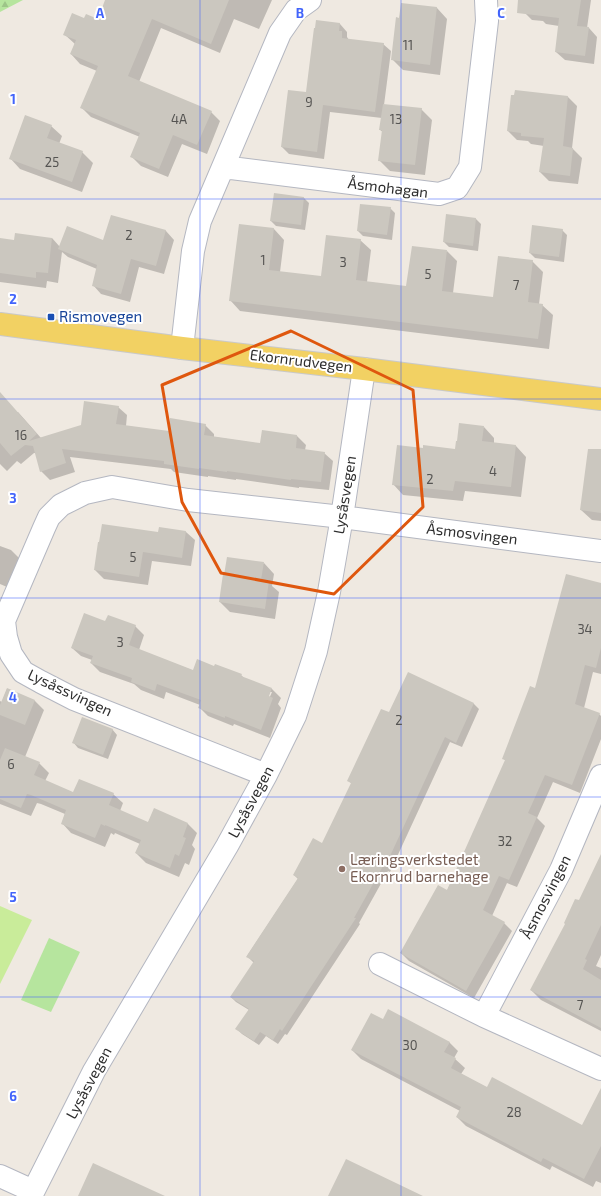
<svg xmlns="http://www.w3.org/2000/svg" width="601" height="1196" font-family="'Exo 2',sans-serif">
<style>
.forest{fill:url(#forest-firs)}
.park{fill:#b6e59e}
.pitch{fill:#c9ec9a}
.shadow{fill:#0003;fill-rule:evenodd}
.building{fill:#cbc7bf}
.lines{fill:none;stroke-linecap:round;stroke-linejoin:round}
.minor-casing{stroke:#b4b7c1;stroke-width:24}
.major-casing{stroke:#c9c9c9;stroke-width:24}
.minor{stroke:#fff;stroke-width:22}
.major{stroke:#f2d163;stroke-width:22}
.marked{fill:none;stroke:#df570e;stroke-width:3;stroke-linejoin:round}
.grid{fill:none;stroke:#4264fb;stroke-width:1;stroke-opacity:0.55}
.transit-dot{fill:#1a4fb4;stroke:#fff;stroke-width:1.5}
.education-dot{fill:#8d6e63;stroke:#fff;stroke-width:1.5}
.labels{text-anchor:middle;stroke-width:4;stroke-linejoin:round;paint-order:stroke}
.number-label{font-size:13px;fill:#555452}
.street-label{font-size:15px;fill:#2e2e2e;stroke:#fff}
.transit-label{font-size:15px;fill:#164399;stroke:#fff;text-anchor:start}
.education-label{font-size:15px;fill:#785e54;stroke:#fff;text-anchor:start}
.grid-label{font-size:13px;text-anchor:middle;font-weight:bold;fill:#4264fb;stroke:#fff;stroke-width:4;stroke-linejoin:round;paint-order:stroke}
</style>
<defs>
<pattern id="forest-firs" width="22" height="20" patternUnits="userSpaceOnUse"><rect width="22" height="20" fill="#b6e59e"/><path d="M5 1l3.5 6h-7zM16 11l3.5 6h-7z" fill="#9dc588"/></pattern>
</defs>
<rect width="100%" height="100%" fill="#efe9e1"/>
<!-- forest -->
<path class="forest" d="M0,0H23L0,12Z"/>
<!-- park -->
<path class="park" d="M49,938L80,952L51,1012L21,1000Z"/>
<!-- pitch -->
<path class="pitch" d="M0,906L32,920L0,984Z"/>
<!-- shadow -->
<path class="shadow" d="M106,0H272L259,29L234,19L220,53L161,28L139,82L211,112L220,121L207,154L182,144L168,177L141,166L131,156L140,137L91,117L82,108L97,71L80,64L71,54L75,44L64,34L85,20H98Z
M524,0H591L587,28H589L597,37L594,64L565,60L556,52L559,26L546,24L543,21L532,20L523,11Z
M402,4L437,8L447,19L440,75L403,70L392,59Z
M317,21L340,24L347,32V37L349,40L383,44L391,51L384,105L421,109L432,120L425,175L390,171L379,160L383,132L380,130L382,118L330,112L324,159L289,154L282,147L307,93Z
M516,91L568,97L577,106L572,148L582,158L578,184L549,181L540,172L544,146L531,144L528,141L517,140L508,131Z
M51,126L62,136L59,144L82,152L93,163L82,192L20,169L10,158Z
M304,198L309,203L305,230L276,226L271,221Z
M390,208L395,213L392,240L363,236L358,231Z
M112,216L166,231L174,240L164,274L139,267L130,302L101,294L93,285L97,269L68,257L62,252L58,283L47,281L46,288L0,282V240L15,241L52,238L60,247L104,242Z
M447,216L476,219L481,224L478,251L449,247L444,242Z
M240,225L274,229L284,240L280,272L322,277L360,240L371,250L367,282L407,287L447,251L457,261L453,293L494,298L532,261L543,272L539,304L542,305L553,315L549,349L240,311L230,300Z
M562,230L567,235L564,262L535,258L530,253Z
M118,407L127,415L126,426L170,432L205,425L214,434V437L261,444L263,431L297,436L306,445L305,450L324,453L333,461L329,490L299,487V488L236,479V480L208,476V477L174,472L171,469L70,457L75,472L50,480L41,471L36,453H34L21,464L17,461L7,471L0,464V412H18L41,438L82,426Z
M484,427L494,438V443L516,446L526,457L521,497L465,491L463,501L403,495L393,484L424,449L455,450Z
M601,473V521L592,520L581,510Z
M186,532L195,540L191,566L152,561L148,585L104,579L95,570L159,534Z
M0,546L11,550L19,558L7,587L0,584Z
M264,563L274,574L272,586L279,592L275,619L230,612L220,602Z
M601,584V674L593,672L584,708L599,714L601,716V739L580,793L553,782L537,818L545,826L517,887L507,883L492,916L504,923L512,931L474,998L409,961L401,953L447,891L506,761L503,758L536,689Z
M106,622L135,626L144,635L139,650L194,671L241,675L245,679L272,689L281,698L278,704L281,708L270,738L234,724L233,726L208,716L199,707L200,705L166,692L164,699L141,690L134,684L100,672L91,663L92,660L81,656L72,648ZM270,692H272L268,701H266Z
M408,674L474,704L479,709L462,747L450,742L390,872L388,871L359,923L360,924L287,1035L285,1034L278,1044L266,1036L259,1045L242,1034L237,1029L249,1010L236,1002L231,997L254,963L247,956L298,879L294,875L323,845L352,784L349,781L390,714Z
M7,689L35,701L44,710L25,757L39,763L49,773L45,781L74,794H113L123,803L120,811L148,823L154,810L188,824L197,833L192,845L195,849L189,865L185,863L179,877L146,863L136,853L140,844L115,833L114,835L111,833L105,847L71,833L62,823L65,814L41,804L37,803L31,816L0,804V701L2,702Z
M112,729L117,735L108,759L78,748L73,742Z
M601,856V955L596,966L601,968V1031L541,1000L531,990L579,902Z
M383,1020L449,1042L458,1051L454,1058L465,1068L461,1074L487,1088L583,1126L601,1098V1183L596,1181L593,1187L552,1166L550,1170L466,1126L457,1117L460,1111L361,1059L352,1050Z"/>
<!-- building -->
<path class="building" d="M105,0H229L211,44L152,19L128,76L212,111L197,145L173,135L159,169L130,157L140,133L80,108L98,66L70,54L76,40L63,35L72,13L84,18L86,14L98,19Z
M518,0H581L577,26L589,27L585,56L555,52L559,18L517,13Z
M401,3L437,7L430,65L391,60L396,17L399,18Z
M316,20L340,23L339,31H342V38L384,43L375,112L323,105L317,152L281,147L288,90L306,92L314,28H315Z
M515,90L568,96L563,146L573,148L570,176L539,172L544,138L521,136V133L507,131L511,95H514Z
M383,104L422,108L415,165L378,161L382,130H379Z
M25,115L52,125L47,138L83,151L72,182L9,159Z
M274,193L304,197L301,225L270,221Z
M360,204L391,207L387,235L357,231Z
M446,214L476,218L473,246L443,242Z
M111,215L166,230L156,266L131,259L121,294L92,286L97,265L58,249L67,226L103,240Z
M239,224L274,228L269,270L321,276L326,235L361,239L356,280L406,286L412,246L447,250L442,291L493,297L498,256L533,260L528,302L543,304L538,339L229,301Z
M532,225L563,229L559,257L529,253Z
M15,233L52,238L48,273L36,272V278L0,273V238L14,240Z
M0,392L37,434L29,441L81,425L84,401L119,406L116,424L169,431L170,418L206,424L204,435L260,443L262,430L297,435L296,448L325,452L321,482L291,479V480L227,471V472L199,468V469L164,464V461L62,449L66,463L40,472L33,446L25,445L11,456L0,443Z
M459,423L484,426L482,441L516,445L511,487L455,481L453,491L392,485L397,445L423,448V445L455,449L456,441H457Z
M588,449H601V513L580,510Z
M102,524L158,532L159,527L186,531L182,558L143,552L139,577L94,570L98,542H99Z
M227,557L264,562L261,580L269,581L265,609L219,602L223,574L224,575Z
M566,574L601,583V648L596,668L585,665L575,704L600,713L572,785L545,775L528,813L537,817L509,880L499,876L483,910L505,922L466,991L400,953L438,885L447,890L505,760L502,759L530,686L535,688Z
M84,613L105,621L108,615L136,625L129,645L193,670L197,659L214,666L215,664L242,674L241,676L272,688L269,696L273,698L261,730L225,716V718L198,708L201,700L157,684L155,691L131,682L132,678L90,663L93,656L71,648Z
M408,672L474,703L456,743L445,737L385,867L383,866L354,918H356L282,1031L280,1029L273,1040L260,1032L254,1041L235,1029L249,1009L230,997L254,961L246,957L298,878L293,875L313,838L322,843L351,783L347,781L381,709L389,712Z
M7,688L35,700L25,725L0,715V705Z
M82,717L113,729L103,755L72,743Z
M5,748L40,762L34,775L73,792L79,779L114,793L109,805L148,822L154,808L188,823L183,837L186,838L179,856L175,854L170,868L135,853L141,840L105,825V826L101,824L95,838L61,824L66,810L31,795L27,794L21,808L0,799V760Z
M601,854V925L585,959L587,960L583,969L601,980V1028L530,990L565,924L564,923L575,899L579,900Z
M388,1009L450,1042L444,1052L456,1058L451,1068L487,1087L492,1077L582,1125L601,1088V1146L584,1179L543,1158L541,1162L456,1117L461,1107L351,1050L371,1013L383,1019Z
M346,1159L423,1196H328Z
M93,1163L130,1180L165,1196H78Z"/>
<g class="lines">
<defs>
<path id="minor" d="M223,167L439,194L457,188L470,167L487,21L486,0
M182,348L193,251L200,221L280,33L296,10L310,0
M266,775L74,699L41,682L23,672L11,654L6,637L4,621L44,528L49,517L61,505L85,493L112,487L188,500L342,517L601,551
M380,964L484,1016L601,1069
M484,1016L561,870L601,776
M0,1176L33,1191
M31,1196L94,1071L227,846L266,775L295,716L316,651L329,592L342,517L364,369"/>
<path id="major" d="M0,324L182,348L364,369L601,399"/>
</defs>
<!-- minor casing -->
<use href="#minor" class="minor-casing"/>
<!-- major casing -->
<use href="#major" class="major-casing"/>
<!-- minor -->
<use href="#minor" class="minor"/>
<!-- major -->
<use href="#major" class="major"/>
</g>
<!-- marked area -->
<path class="marked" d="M291,331L413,390L423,507L334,594L221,573L182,502L162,385Z"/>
<!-- grid -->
<path class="grid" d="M200,0V1196M401,0V1196M0,199H601M0,399H601M0,598H601M0,797H601M0,997H601"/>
<!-- markers -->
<rect class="transit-dot" x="47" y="313" width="8" height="8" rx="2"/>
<circle class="education-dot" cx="342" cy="869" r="4"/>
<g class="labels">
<!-- number labels -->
<g class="number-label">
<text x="408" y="50">11</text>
<text x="309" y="107">9</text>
<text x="179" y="124">4A</text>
<text x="396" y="124">13</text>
<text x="52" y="167">25</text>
<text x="129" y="240">2</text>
<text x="263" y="265">1</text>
<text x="343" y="267">3</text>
<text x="428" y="279">5</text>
<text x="516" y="290">7</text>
<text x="21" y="440">16</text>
<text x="493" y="476">4</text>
<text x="430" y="484">2</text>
<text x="133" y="562">5</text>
<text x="585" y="634">34</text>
<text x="120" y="647">3</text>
<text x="399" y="725">2</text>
<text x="11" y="769">6</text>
<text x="505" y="846">32</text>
<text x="580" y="1010">7</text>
<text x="410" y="1050">30</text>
<text x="514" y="1117">28</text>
</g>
<!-- street labels -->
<g class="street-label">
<text transform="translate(388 188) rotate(7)" y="5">Åsmohagan</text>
<text transform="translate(301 361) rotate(7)" y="5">Ekornrudvegen</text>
<text transform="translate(345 495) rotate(-81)" y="5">Lysåsvegen</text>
<text transform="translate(472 534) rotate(7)" y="5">Åsmosvingen</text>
<text transform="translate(70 693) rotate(25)" y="5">Lysåssvingen</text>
<text transform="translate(251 802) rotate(-62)" y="5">Lysåsvegen</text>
<text transform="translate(546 897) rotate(-63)" y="5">Åsmosvingen</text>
<text transform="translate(89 1083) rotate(-62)" y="5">Lysåsvegen</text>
</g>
<!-- transit labels -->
<g class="transit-label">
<text x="59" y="322">Rismovegen</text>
</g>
<!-- education labels -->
<g class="education-label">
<text x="350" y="865">Læringsverkstedet<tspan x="350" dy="17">Ekornrud barnehage</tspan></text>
</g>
</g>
<g class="grid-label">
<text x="100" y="18">A</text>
<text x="300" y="18">B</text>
<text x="501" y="18">C</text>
<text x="13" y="104">1</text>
<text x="13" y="304">2</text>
<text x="13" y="503">3</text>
<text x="13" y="702">4</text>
<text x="13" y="902">5</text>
<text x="13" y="1101">6</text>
</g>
</svg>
